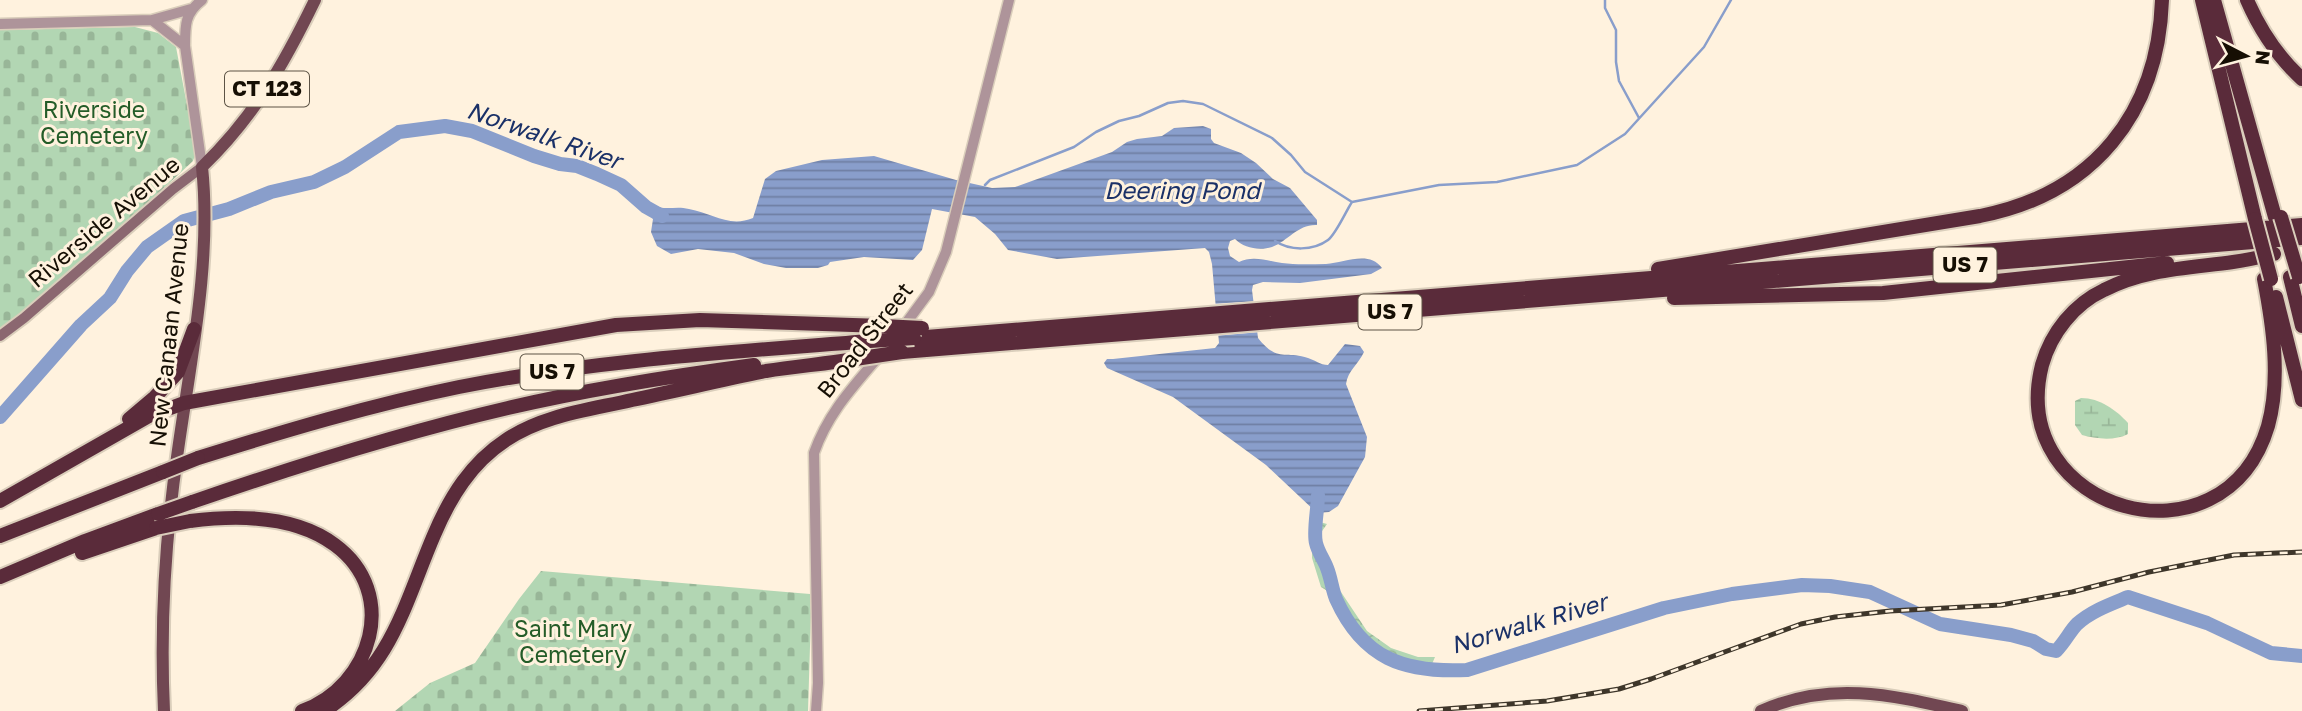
<svg xmlns="http://www.w3.org/2000/svg" width="2302" height="711" font-family="'Golos Text',sans-serif">
<style>
.wetland{fill:url(#wetland-marsh)}
.cemetery{fill:url(#cemetery-stones)}
.park{fill:url(#park-crowns)}
.water{fill:url(#water-rules)}
.pier{fill:#fff2de}
.lines{fill:none;stroke-linecap:round;stroke-linejoin:round}
.stream{stroke:#899ecb;stroke-width:2.5}
.river{stroke:#899ecb;stroke-width:14}
.tertiary-casing{stroke:#dacebb;stroke-width:13}
.secondary-casing{stroke:#dacebb;stroke-width:14}
.primary-casing{stroke:#dacebb;stroke-width:16}
.motorway-casing{stroke:#dacebb;stroke-width:18}
.tertiary{stroke:#ae949a;stroke-width:10}
.secondary{stroke:#8b6770;stroke-width:10}
.primary{stroke:#714752;stroke-width:12}
.motorway{stroke:#5a2b3a;stroke-width:14}
.rail-casing{stroke:#3e362a;stroke-width:5}
.rail{stroke:#fff2de;stroke-width:2.5;stroke-dasharray:8;stroke-linecap:butt}
.motorway-bridge-casing{stroke:#dacebb;stroke-width:18;stroke-linecap:butt}
.motorway-bridge{stroke:#5a2b3a;stroke-width:14}
.labels{text-anchor:middle;stroke-width:6;stroke-linejoin:round;paint-order:stroke}
.shield{fill:#fff2de;stroke:#5c5345;stroke-width:2}
.shield-label{font-size:21px;font-weight:bold;fill:#160f04}
.park-label{font-size:23px;fill:#245c28;stroke:#fff2de}
.street-label{font-size:23px;fill:#160f04;stroke:#fff2de}
.water-label{font-size:24px;font-style:italic;fill:#1b3168;stroke:#fff2de}
</style>
<defs>
<pattern id="wetland-marsh" width="20" height="14" patternUnits="userSpaceOnUse" patternTransform="scale(1.75)"><rect width="20" height="14" fill="#b2d6b3"/><path d="M1 5h8M5 5V1M11 12h8M15 12V8" fill="none" stroke="#98b698"/></pattern>
<pattern id="cemetery-stones" width="16" height="16" patternUnits="userSpaceOnUse" patternTransform="scale(1.75)"><rect width="16" height="16" fill="#b2d6b3"/><path d="M2 7V4a2 2 0 0 1 4 0v3zM10 15v-3a2 2 0 0 1 4 0v3z" fill="#98b698"/></pattern>
<pattern id="park-crowns" width="20" height="18" patternUnits="userSpaceOnUse" patternTransform="scale(1.75)"><rect width="20" height="18" fill="#b2d6b3"/><path d="M2 6a3 3 0 1 1 6 0M12 15a3 3 0 1 1 6 0" fill="none" stroke="#98b698"/></pattern>
<pattern id="water-rules" width="6" height="5" patternUnits="userSpaceOnUse" patternTransform="scale(1.75)"><rect width="6" height="5" fill="#899ecb"/><path d="M0 2.5h6" fill="none" stroke="#6f7fa3"/></pattern>
</defs>
<rect width="100%" height="100%" fill="#fff2de"/>
<!-- wetland -->
<path class="wetland" d="M2081,398C2100,398 2116,410 2128,423V434C2115,441 2096,439 2082,435L2075,425V401Z"/>
<!-- cemetery -->
<path class="cemetery" d="M135,27L158,33L176,47L194,142L195,155L193,161L106,242L0,331V30Z
M541,571L810,594L811,614L808,711H395L430,683L475,663L519,599Z"/>
<!-- park -->
<path class="park" d="M1320,522L1327,524L1320,534V557L1328,582L1341,592L1367,631L1391,648L1418,657H1435L1432,664C1408,665 1380,654 1362,637C1346,622 1342,598 1321,587L1312,558V531Z"/>
<!-- water -->
<path class="water" d="M1203,126L1211,129V139L1214,143L1241,153L1256,163L1273,179L1290,188L1317,220V225C1298,224 1288,241 1272,247C1259,251 1244,248 1235,239L1230,241L1228,248L1230,256L1239,262C1253,255 1268,261 1282,263C1296,265 1312,264 1326,264C1344,263 1369,250 1382,268L1371,274L1300,283L1263,282L1253,285L1252,290L1258,338C1278,363 1284,350 1308,358C1315,360 1320,365 1328,365L1345,344L1360,346L1364,352C1358,365 1348,370 1346,384L1367,437L1365,457L1338,506L1329,512L1317,513L1266,465L1173,397L1107,368L1104,363L1107,359H1113L1215,348L1219,343L1212,264L1209,252L1205,248L1057,259L1008,250L995,234L975,217L932,209L922,250L913,260L864,257L830,262L828,265L818,268H786L764,264L734,253L698,249L671,254L657,246L651,232L653,219L646,207L652,204C666,212 674,205 689,209C712,213 729,228 753,218L765,179L776,171L822,160L874,156L956,180L992,188L1015,187L1112,152L1127,142L1137,139L1162,136L1174,128Z"/>
<!-- pier -->
<path class="pier" d="M1257,301L1261,332L1214,336L1211,304Z"/>
<g class="lines">
<!-- stream -->
<path class="stream" d="M1605,0V8L1616,30V62L1619,81L1639,118
M985,185L990,180L1074,147L1096,132L1119,121L1139,116L1168,103L1183,101L1203,104L1272,138L1291,155L1305,172L1352,202L1439,185L1497,182L1577,165L1625,134L1704,47L1731,0
M1275,241C1290,251 1313,251 1328,240C1336,234 1346,211 1352,202"/>
<!-- river -->
<path class="river" d="M0,417L81,325L110,298L127,271L147,247L184,221L229,209L271,192L314,182L345,167L399,132L445,126L472,131L534,156L560,164L577,166L597,174L621,185L646,207L662,216
M1318,495C1318,508 1313,532 1316,543C1318,552 1324,560 1327,568C1331,578 1332,589 1336,599C1363,659 1404,673 1467,670L1664,608L1732,594L1802,585L1830,586L1870,592L1940,624L2011,635L2033,641L2046,649L2056,651C2065,642 2070,631 2077,624C2091,611 2111,604 2128,597L2207,623L2271,653L2302,656"/>
<defs>
<path id="tertiary" d="M202,0C185,13 185,25 185,46L202,167
M152,20L185,46
M0,24L152,20L191,9
M901,330L929,292L946,252L1009,0
M816,711L818,683L814,453C828,413 853,387 880,355"/>
<path id="secondary" d="M0,336L24,318L173,189L202,167"/>
<path id="primary" d="M164,711C160,626 165,541 177,457C190,363 212,261 202,167C254,117 284,64 315,0
M1761,711C1830,680 1892,695 1962,711"/>
<path id="motorway" d="M2202,0L2255,219
M2214,0L2275,217
M2247,0C2260,30 2278,57 2302,79
M1658,269L1980,216C2093,194 2158,114 2162,0
M2290,277L2302,326
M2264,279C2273,326 2281,379 2268,426C2224,574 2005,512 2042,365C2051,333 2074,304 2104,290C2144,269 2189,268 2233,262C2247,260 2261,257 2274,254
M2276,297L2302,400
M1674,298L1883,293L2167,263
M914,338L2302,225
M902,352L2302,238
M129,419L155,397L178,372L194,329
M198,458C284,431 371,405 459,387C595,360 733,352 870,341
M0,501L149,416L184,403L616,325L700,320L883,326
M192,502C296,466 401,433 508,408C589,389 672,376 754,365
M190,521C237,515 295,515 335,545C400,593 372,686 302,711
M0,536L163,472
M82,553L156,528
M0,577L85,541L158,514
M324,711C392,667 404,605 434,535C450,497 471,463 506,440C543,415 589,410 632,400C676,391 721,380 766,371C796,366 826,364 855,359"/>
</defs>
<!-- tertiary casing -->
<use href="#tertiary" class="tertiary-casing"/>
<!-- secondary casing -->
<use href="#secondary" class="secondary-casing"/>
<!-- primary casing -->
<use href="#primary" class="primary-casing"/>
<!-- motorway casing -->
<use href="#motorway" class="motorway-casing"/>
<!-- tertiary -->
<use href="#tertiary" class="tertiary"/>
<!-- secondary -->
<use href="#secondary" class="secondary"/>
<!-- primary -->
<use href="#primary" class="primary"/>
<!-- motorway -->
<use href="#motorway" class="motorway"/>
<defs>
<path id="rail" d="M1419,711L1547,701L1619,689L1651,679L1801,624L1835,617L1890,611L2001,605L2072,592L2149,572L2234,555L2302,552"/>
</defs>
<!-- rail casing -->
<use href="#rail" class="rail-casing"/>
<!-- rail -->
<use href="#rail" class="rail"/>
<defs>
<path id="motorway-bridge" d="M2281,217L2299,277
M2255,219L2271,279
M883,326L922,328
M870,341L914,338
M855,359L902,352
M163,472L198,458
M158,514L192,502
M156,528L190,521"/>
</defs>
<!-- motorway-bridge casing -->
<use href="#motorway-bridge" class="motorway-bridge-casing"/>
<!-- motorway-bridge -->
<use href="#motorway-bridge" class="motorway-bridge"/>
</g>
<g class="labels">
<!-- shield labels -->
<g class="shield">
<rect x="225" y="71.5" width="84" height="35" rx="5"/>
<rect x="1933.5" y="247.5" width="63" height="35" rx="5"/>
<rect x="1358.5" y="294.5" width="63" height="35" rx="5"/>
<rect x="520.5" y="354.5" width="63" height="35" rx="5"/>
</g>
<g class="shield-label">
<text x="267" y="96">CT 123</text>
<text x="1965" y="272">US 7</text>
<text x="1390" y="319">US 7</text>
<text x="552" y="379">US 7</text>
</g>
<!-- park labels -->
<g class="park-label">
<text x="94" y="118">Riverside<tspan x="94" dy="26">Cemetery</tspan></text>
<text x="573" y="637">Saint Mary<tspan x="573" dy="26">Cemetery</tspan></text>
</g>
<!-- street labels -->
<g class="street-label">
<text transform="translate(104 222) rotate(-40)" y="8">Riverside Avenue</text>
<text transform="translate(169 335) rotate(-84)" y="8">New Canaan Avenue</text>
<text transform="translate(865 340) rotate(-52)" y="8">Broad Street</text>
</g>
<!-- water labels -->
<g class="water-label">
<text transform="translate(544 136) rotate(19)" y="8">Norwalk River</text>
<text x="1182" y="199">Deering Pond</text>
<text transform="translate(1529 624) rotate(-16)" y="8">Norwalk River</text>
</g>
</g>
<!-- north arrow -->
<g transform="translate(2246 56) rotate(96)" stroke="#fff2de" stroke-width="5" paint-order="stroke">
<path d="M0-5L12 26L0 18L-12 26Z" fill="#160f04"/>
<text y="-10" font-size="19" font-weight="bold" text-anchor="middle" fill="#160f04">N</text>
</g>
</svg>
